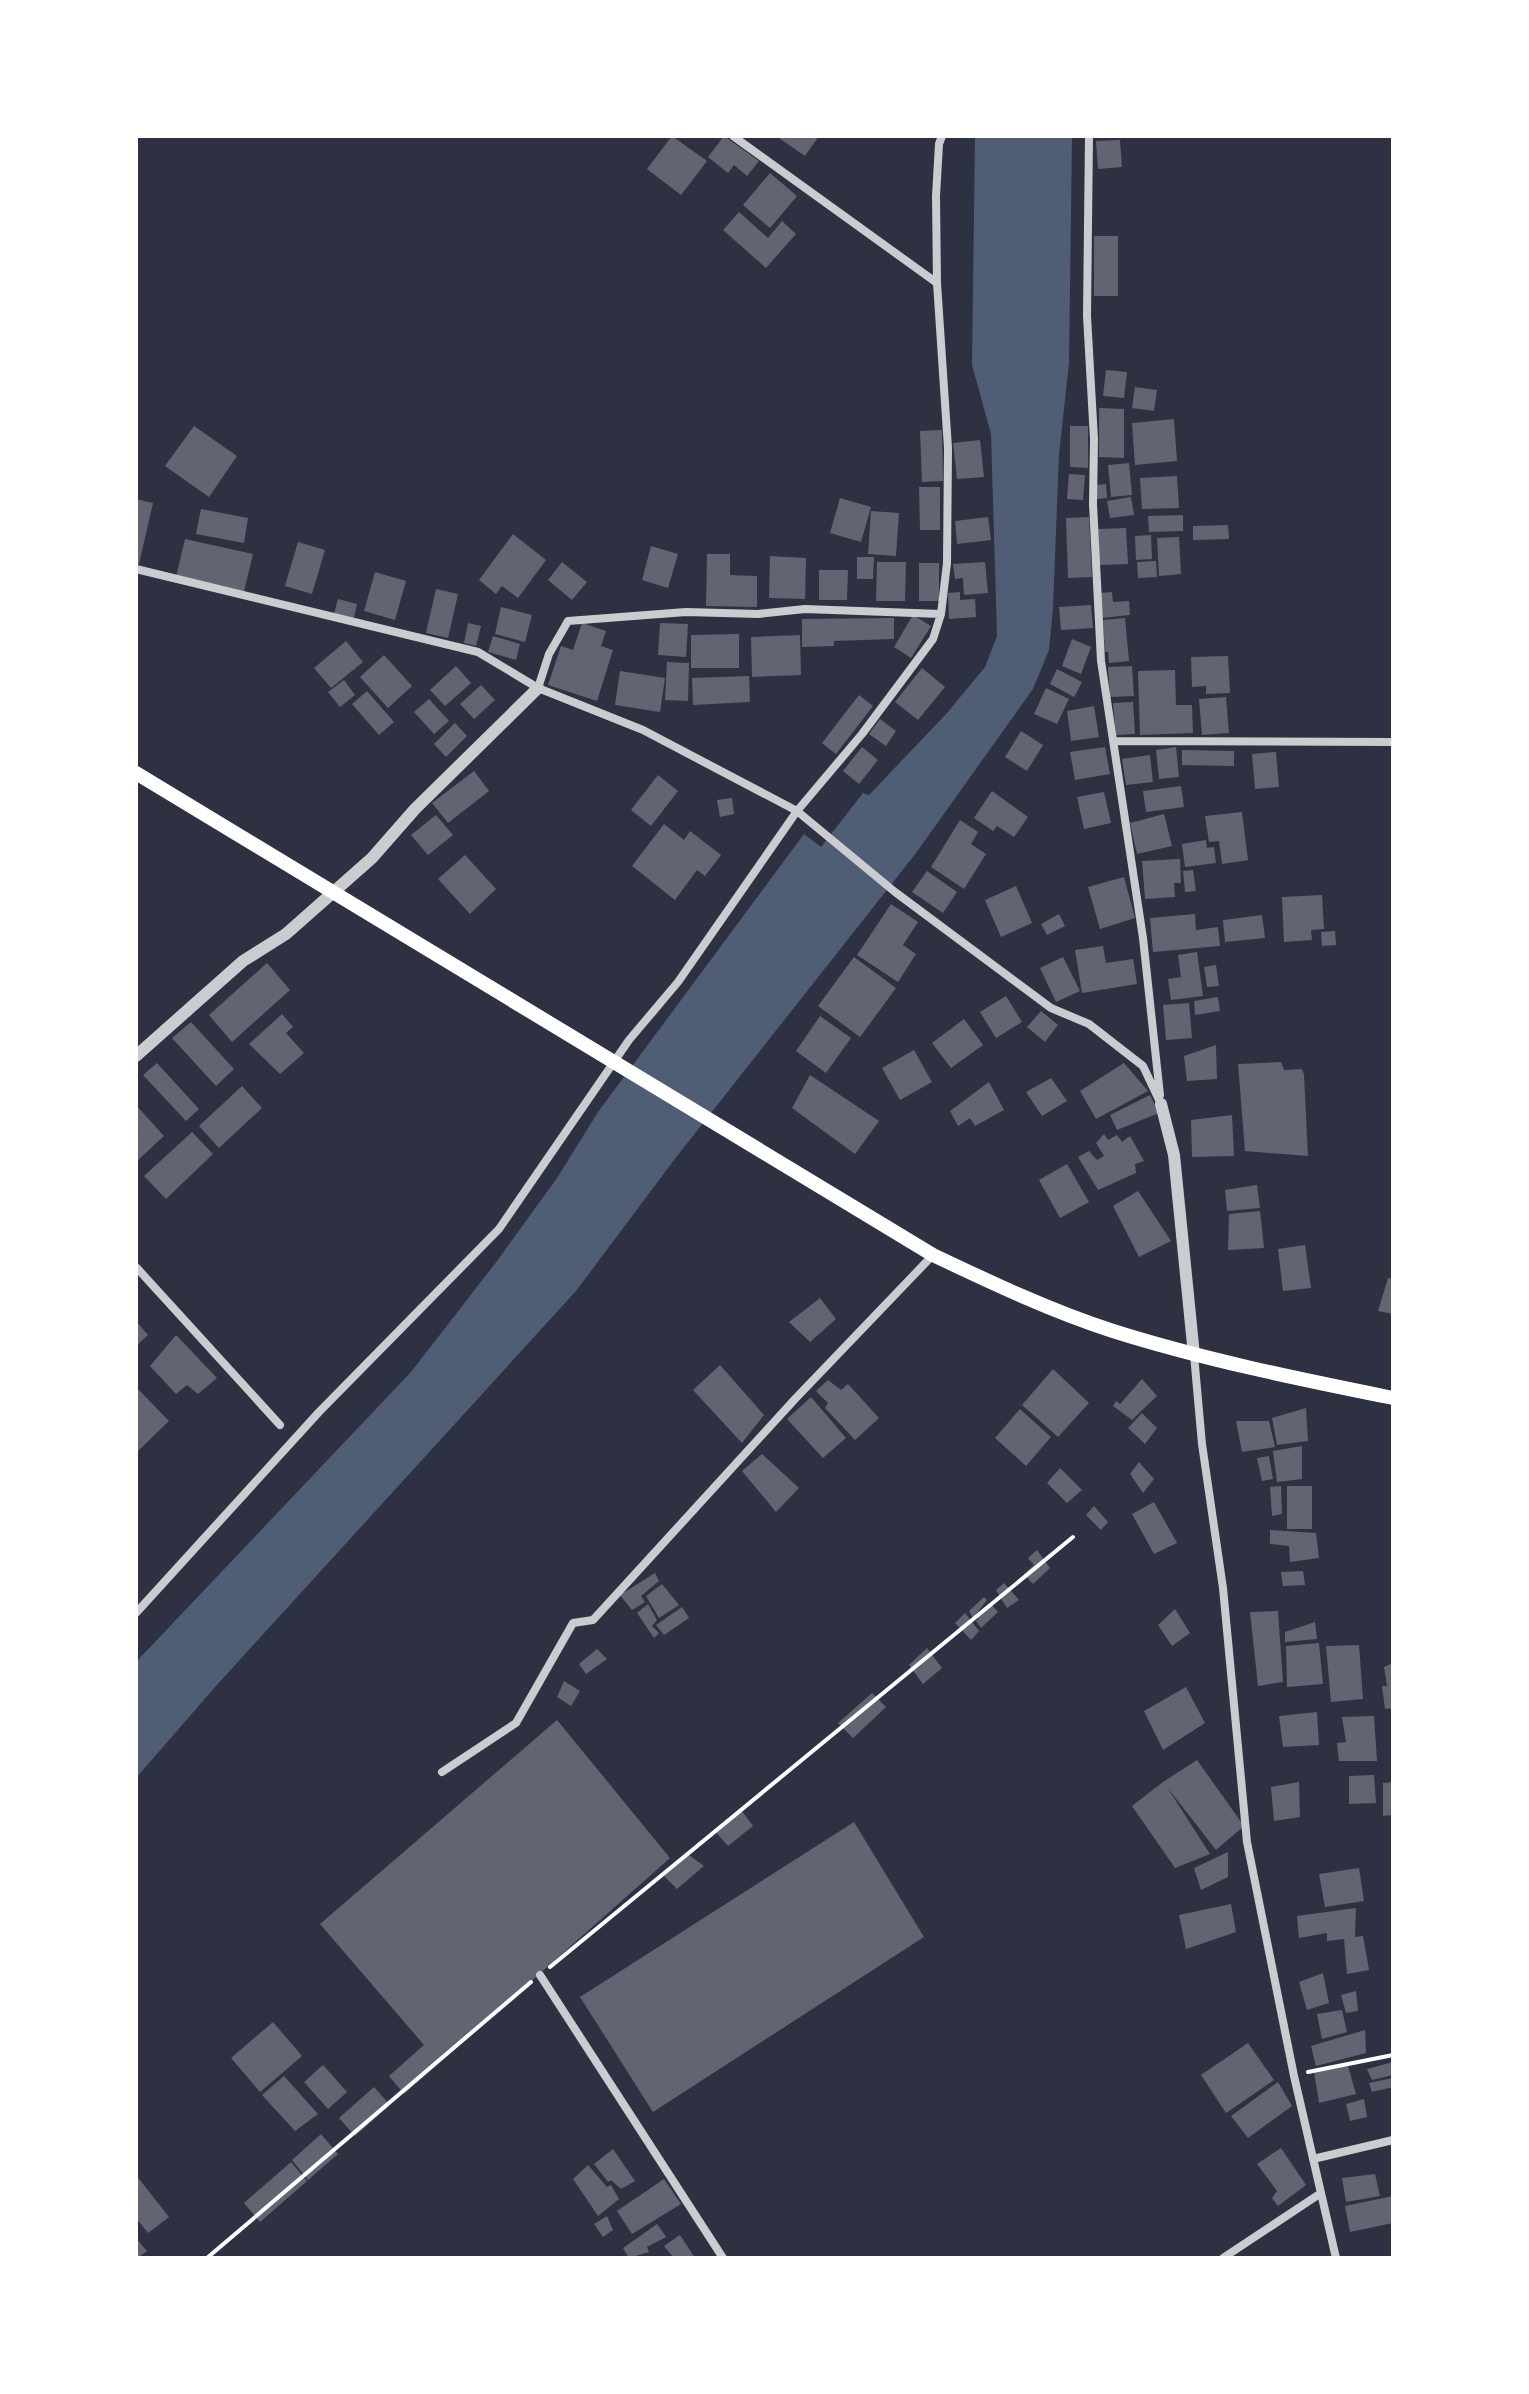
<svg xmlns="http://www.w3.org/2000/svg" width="1529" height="2394" font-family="'Work Sans',sans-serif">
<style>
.water{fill:#4f5d75}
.building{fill:#626471}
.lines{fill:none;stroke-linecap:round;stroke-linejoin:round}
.path{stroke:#fff;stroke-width:4}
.minor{stroke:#caccd0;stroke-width:8}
.tertiary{stroke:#caccd0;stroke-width:12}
.primary{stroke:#fff;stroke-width:14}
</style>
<rect width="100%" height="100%" fill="#2d3142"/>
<!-- water -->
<path class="water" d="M975,136H1072L1069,363L1059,455L1053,608L1049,650L1033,689L916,853L674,1160L576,1291L216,1686L136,1778V1662L411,1372L497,1261L557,1178L598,1112L804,834L821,847L863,793L869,795L947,713L985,667L997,636L991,434L972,365Z"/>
<!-- building -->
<path class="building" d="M672,136L707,161L681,195L647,169Z
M724,136L759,161L747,176L734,165L728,173L708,157Z
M776,136H819L805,156Z
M1120,140L1122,167L1098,169L1096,141Z
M770,173L797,196L770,228L743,205Z
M739,212L768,238L782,221L796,234L766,268L723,230Z
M1094,236H1118V296H1094Z
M1106,370L1127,372L1124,398L1103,396Z
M1135,387L1157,390L1154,411L1132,408Z
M1099,408L1124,409V458L1099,457Z
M1174,419L1177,461L1135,465L1132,423Z
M194,426L237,456L209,497L165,466Z
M1070,426H1088V468L1070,467Z
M942,430L943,481L922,482L920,431Z
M980,440L984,477L957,479L953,443Z
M1129,463L1132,495L1111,497L1108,465Z
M1069,474L1085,475L1083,500L1067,499Z
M1177,476L1179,508L1142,509L1140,478Z
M1106,484L1107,498L1097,499L1096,485Z
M919,487H940V530H920Z
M1131,497L1134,515L1110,518L1107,501Z
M840,498L871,507L861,542L830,533Z
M136,499L153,503L139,564H136Z
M201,509L248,518L244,543L196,534Z
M871,511L899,513L896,556L868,554Z
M1183,515V531L1149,532L1148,516Z
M988,517L991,540L957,544L955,521Z
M1089,517L1092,577L1068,578L1066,518Z
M1228,525L1229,539L1193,540V526Z
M1126,528L1128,564L1099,565L1098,529Z
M513,534L546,560L518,598L502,586L496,594L479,580Z
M1151,535L1152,559L1136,560L1135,536Z
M1179,537L1181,574L1159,576L1157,538Z
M185,539L253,554L243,596L175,581Z
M298,542L325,550L312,594L285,586Z
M651,546L678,554L668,588L642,580Z
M707,554H730V575L757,576V607L706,606Z
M770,556L806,558L805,599L769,598Z
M857,557H874L873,579H857Z
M1156,561L1157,577L1138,578L1137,562Z
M562,562L587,582L572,600L548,580Z
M877,562H906L905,601H876Z
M985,562L988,593L964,595L963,578L955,579L953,564Z
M919,563H939V601H919Z
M819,570H848L847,600H819Z
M375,572L406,581L395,620L364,611Z
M436,589L458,594L448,638L426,633Z
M960,592V600L975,599L976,617L949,619L948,593Z
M1112,592L1113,602L1129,601L1130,615L1102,618L1100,593Z
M338,599L357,604L353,622L333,617Z
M1091,605L1093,628L1061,630L1059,607Z
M501,607L532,615L525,642L495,634Z
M913,615L931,626L911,658L894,647Z
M894,618V639L834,641V646L802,647V619Z
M1125,618L1129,661L1109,663L1108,652H1105L1103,620Z
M468,623L481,626L476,646L464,643Z
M582,623L606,631L601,646L613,650L597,701L548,685L561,646L573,650Z
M660,623L688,624L686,657L658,655Z
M739,634V668H691V635Z
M800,635L801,675L752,677L751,637Z
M493,636L520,644L516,660L488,652Z
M1072,639L1091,647L1081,674L1062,666Z
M346,641L363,662L331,688L314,668Z
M384,655L412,686L388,708L360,677Z
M1228,656L1230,693L1206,694V686L1192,687L1191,657Z
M667,662L689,663L688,701L665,700Z
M456,666L471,683L445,706L430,690Z
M1132,666L1134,696L1110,697L1108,667Z
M922,668L945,687L918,720L895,702Z
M1057,669L1082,682L1074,697L1050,684Z
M1175,670L1176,705H1192L1193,733L1140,735L1138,671Z
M620,671L665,678L660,712L615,705Z
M749,676L750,702L693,705L692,678Z
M344,680L355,695L340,707L328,692Z
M481,685L495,700L474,719L460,704Z
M1046,688L1069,699L1057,724L1034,714Z
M367,691L394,722L379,735L352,704Z
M859,695L873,706L836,754L822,743Z
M1226,697L1229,733L1202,735L1199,699Z
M429,699L449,721L434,734L414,712Z
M1133,702L1135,734L1116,735L1113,703Z
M1094,706L1099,737L1071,741L1067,711Z
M880,719L896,731L886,746L869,734Z
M455,723L467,736L446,757L434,744Z
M1021,731L1043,745L1027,771L1005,757Z
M862,747L878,760L859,784L843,771Z
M1105,747L1110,774L1075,780L1070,752Z
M1176,747L1179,777L1159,779L1156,750Z
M1182,750L1234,751V766L1182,765Z
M1276,752L1279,787L1255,789L1252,754Z
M1150,755L1153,782L1126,785L1122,759Z
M474,771L489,791L448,823L432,803Z
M658,775L678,791L651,826L631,810Z
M1181,786L1184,807L1146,812L1143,791Z
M992,791L1028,817L1014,837L997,826L993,831L974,818Z
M1104,792L1111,823L1084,829L1077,797Z
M732,798L734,814L720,817L717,800Z
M1242,812L1248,860L1222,864L1219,841L1209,842L1205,816Z
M1164,814L1172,846L1137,854L1130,823Z
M436,815L453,835L428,855L411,835Z
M960,820L978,832L971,844L986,854L964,889L931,867Z
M664,824L684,840L690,831L721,855L705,876L697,870L675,900L632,866Z
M1206,840L1207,848L1214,847L1216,863L1185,867L1182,844Z
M465,855L496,889L470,914L438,879Z
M1180,859L1181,883H1174L1175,897L1145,899L1142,861Z
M1193,870L1196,891L1185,892L1183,871Z
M927,871L957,892L943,913L912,892Z
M1124,877L1135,918L1100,929L1088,887Z
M1016,886L1032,923L1001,937L985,900Z
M1322,895L1324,929L1311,930L1312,940L1284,942L1282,897Z
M891,904L918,922L903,945L916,954L898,982L857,955Z
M1059,914L1065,926L1047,935L1041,924Z
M1195,914L1196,930L1218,927L1220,946L1153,952L1150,918Z
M1262,915L1265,938L1225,942L1223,920Z
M1335,931L1336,945L1322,946L1321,932Z
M1103,946L1106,963L1133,959L1137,984L1082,993L1075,950Z
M1197,952L1203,996L1171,1000L1168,979L1181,977L1178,955Z
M854,957L896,988L860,1037L818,1006Z
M1063,957L1080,991L1056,1002L1040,968Z
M267,963L290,990L232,1042L209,1015Z
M1216,965L1219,986L1207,987L1204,967Z
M1006,996L1022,1022L996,1038L980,1012Z
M1218,997L1220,1011L1195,1015L1194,1001Z
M1189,1003L1192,1038L1166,1040L1163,1005Z
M1041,1011L1058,1025L1045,1042L1027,1027Z
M282,1014L293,1027L286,1033L304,1053L280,1074L249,1044Z
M820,1016L851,1038L826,1073L796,1051Z
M964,1019L983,1045L951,1068L932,1043Z
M191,1022L234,1069L216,1086L172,1038Z
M1216,1045L1217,1079L1187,1081L1184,1056Z
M914,1050L932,1082L900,1100L882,1068Z
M1281,1062L1284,1070L1302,1069L1304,1075L1308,1156L1245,1151L1238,1064Z
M157,1063L199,1109L186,1121L143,1075Z
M1124,1063L1148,1091L1096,1119L1080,1091Z
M810,1075L879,1121L855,1154L792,1108Z
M1051,1078L1067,1101L1042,1116L1026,1092Z
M989,1082L1004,1110L975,1126L970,1118L958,1126L950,1111Z
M242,1086L262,1108L219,1148L199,1126Z
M1150,1095L1159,1113L1117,1130L1110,1115Z
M136,1105L164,1136L136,1162V1134L139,1131L136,1128Z
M1232,1115L1234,1156L1192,1157L1191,1120Z
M192,1132L213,1154L166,1199L144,1176Z
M1104,1134L1108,1140L1117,1135L1122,1142L1130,1136L1144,1161L1135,1164L1136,1173L1098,1190L1078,1157L1089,1151L1097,1160L1104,1156L1096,1143Z
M1067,1164L1089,1202L1060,1218L1039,1180Z
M1257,1185L1260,1208L1227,1211L1225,1190Z
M1138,1191L1171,1241L1139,1257L1113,1206Z
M1260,1211L1264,1248L1228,1250L1229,1214Z
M1305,1245L1311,1288L1283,1291L1278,1249Z
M1388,1278L1393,1279V1314L1378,1311Z
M820,1298L836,1319L810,1342L789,1322Z
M136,1321L148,1335L136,1346Z
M176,1335L217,1378L198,1394L187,1385L176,1394L150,1366Z
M720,1365L764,1415L742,1443L693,1390Z
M1053,1369L1089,1403L1058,1437L1022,1405Z
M1142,1379L1157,1396L1132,1420L1113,1406L1116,1401L1120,1404Z
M828,1380L841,1390L848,1384L879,1418L855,1440L825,1408L828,1403L816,1391Z
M136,1387L169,1421L138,1451L136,1449Z
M811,1397L846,1438L823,1458L787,1419Z
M1306,1408L1308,1441L1277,1445L1272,1418Z
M1020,1409L1051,1437L1026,1466L995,1438Z
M1142,1413L1157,1428L1145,1444L1128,1428Z
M1236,1421H1269L1275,1447L1242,1452Z
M1302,1446V1479L1277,1482L1273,1451Z
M762,1454L799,1488L776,1512L742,1471Z
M1269,1456L1273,1479L1262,1481L1257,1458Z
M1139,1462L1154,1479L1143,1493L1130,1474Z
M1060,1468L1082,1490L1067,1503L1047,1483Z
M1281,1486L1282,1514L1272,1516L1270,1487Z
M1287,1486H1312V1529H1287Z
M1154,1502L1177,1543L1154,1554L1132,1514Z
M1094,1506L1108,1522L1101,1530L1086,1515Z
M1270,1530L1316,1533L1319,1558L1290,1562L1289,1546L1270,1544Z
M1037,1550L1050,1568L1033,1584L1024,1574L1034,1565L1028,1558Z
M1303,1571L1305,1585L1283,1586L1281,1572Z
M655,1573L659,1581L641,1596L645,1602L632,1610L620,1595Z
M1004,1583L1019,1600L1007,1608L996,1590Z
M662,1584L679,1605L659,1618L646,1596Z
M984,1597L987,1600L973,1618L969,1611Z
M990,1603L998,1612L981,1628L976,1621L979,1618L976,1615Z
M648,1604L657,1620L652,1626L659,1633L654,1638L637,1613Z
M682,1607L689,1618L664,1635L656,1625Z
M1175,1609L1190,1633L1172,1646L1158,1625Z
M1278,1611L1283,1682L1258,1686L1250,1612Z
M965,1613L979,1631L971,1640L955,1623Z
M1315,1622L1317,1639L1285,1642V1632Z
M1319,1643L1323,1684L1287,1687L1286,1646Z
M1359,1645L1363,1699L1331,1702L1326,1646Z
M927,1648L942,1668L923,1684L909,1665Z
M597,1649L607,1659L586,1674L579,1664Z
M1393,1663V1708L1385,1709L1382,1686H1387L1384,1667Z
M564,1681L580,1691L571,1706L557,1697Z
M1186,1687L1205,1723L1163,1750L1144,1711Z
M872,1693L886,1707L853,1738L838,1723Z
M1317,1712L1319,1745L1283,1747L1279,1716Z
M1374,1716L1377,1761H1339L1337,1743L1346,1742L1342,1717Z
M557,1720L670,1858L404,2094L389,2076L424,2045L320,1924Z
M1197,1760L1244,1826L1216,1850L1167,1787L1210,1854L1175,1868L1132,1806L1163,1782Z
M1374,1775L1376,1803L1349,1804V1776Z
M1299,1782L1300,1817L1274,1821L1271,1787Z
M1393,1782V1815L1383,1816V1783Z
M741,1810L753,1826L728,1846L714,1830Z
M854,1822L924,1937L653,2112L580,1997Z
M1228,1852V1877L1201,1890L1194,1868Z
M689,1855L704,1866L677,1889L664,1876Z
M1359,1868L1364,1901L1325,1907L1319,1874Z
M1231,1904L1236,1932L1186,1949L1179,1915Z
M1356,1908L1355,1937L1363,1936L1369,1970L1347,1974L1344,1939L1327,1941V1933L1299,1938L1297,1916Z
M1323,1973L1329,2003L1307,2010L1299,1982Z
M1356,1991L1358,2011L1346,2013L1341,1995Z
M1342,2010L1347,2032L1322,2039L1317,2014Z
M273,2022L302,2056L260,2092L231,2058Z
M1365,2030L1366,2053L1316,2066L1311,2046Z
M1248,2043L1274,2080L1226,2113L1201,2075Z
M1393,2062V2075L1372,2080L1367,2069Z
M323,2065L347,2092L328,2109L304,2082Z
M1348,2066L1356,2094L1319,2103L1314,2072Z
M284,2076L318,2114L295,2131L262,2095Z
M1393,2078V2087L1372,2092L1369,2083Z
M1278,2082L1292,2106L1248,2138L1231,2116Z
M374,2087L390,2105L355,2136L339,2118Z
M1364,2099L1367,2117L1350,2121L1346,2104Z
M321,2134L338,2154L308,2180L292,2160Z
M1281,2148L1306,2185L1278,2206L1272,2198L1277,2191L1257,2164Z
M613,2149L635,2181L621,2189L611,2180L608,2182L594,2164Z
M291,2162L307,2181L260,2222L244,2203Z
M588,2165L607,2187L611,2185L619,2199L598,2216L573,2179Z
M1375,2174L1380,2196L1346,2202L1342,2178Z
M136,2175L169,2217L148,2233L136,2218Z
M664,2179L681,2204L632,2234L617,2211Z
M1393,2196V2223L1350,2232L1345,2206Z
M607,2216L613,2230L603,2237L594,2224Z
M657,2224L666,2237L647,2247L649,2252L629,2258L623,2248Z
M680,2235L695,2258H674L664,2246Z
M136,2238L147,2251L138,2258H136Z"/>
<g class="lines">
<!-- path -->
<path class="path" d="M550,1967L1073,1537
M1308,2072L1393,2055
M207,2258L531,1982"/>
<!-- minor -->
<path class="minor" d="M733,136L937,283
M1089,136L1087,316L1094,439L1093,504L1101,661L1143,938L1160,1095
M136,569L478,652L538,688L643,730L797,811L895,892L1051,1008L1089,1024L1143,1066L1161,1104
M538,688L549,654L568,621L686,612L758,614L805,609L941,614
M1113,741L1393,742
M136,1267L280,1425
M1194,1355L1202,1444L1223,1588L1247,1842L1294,2076L1336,2258
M136,1613L319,1412L499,1229L629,1040L678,982L797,811L862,734L933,639L941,614L947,563L948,448L937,283L936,196L939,144L942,136
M442,1772L516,1723L573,1623L593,1620L795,1399L933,1255
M540,1975L723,2258
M1313,2159L1393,2140
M1223,2258L1321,2193"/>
<!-- tertiary -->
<path class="tertiary" d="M136,1056L243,961L286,934L372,858L415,809L538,688
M1161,1104L1174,1155L1194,1355"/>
<!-- primary -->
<path class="primary" d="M136,773L933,1255C992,1283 1051,1311 1113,1331C1205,1360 1299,1379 1393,1398"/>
</g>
<!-- border -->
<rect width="1529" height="2394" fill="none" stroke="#ffffff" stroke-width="276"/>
</svg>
